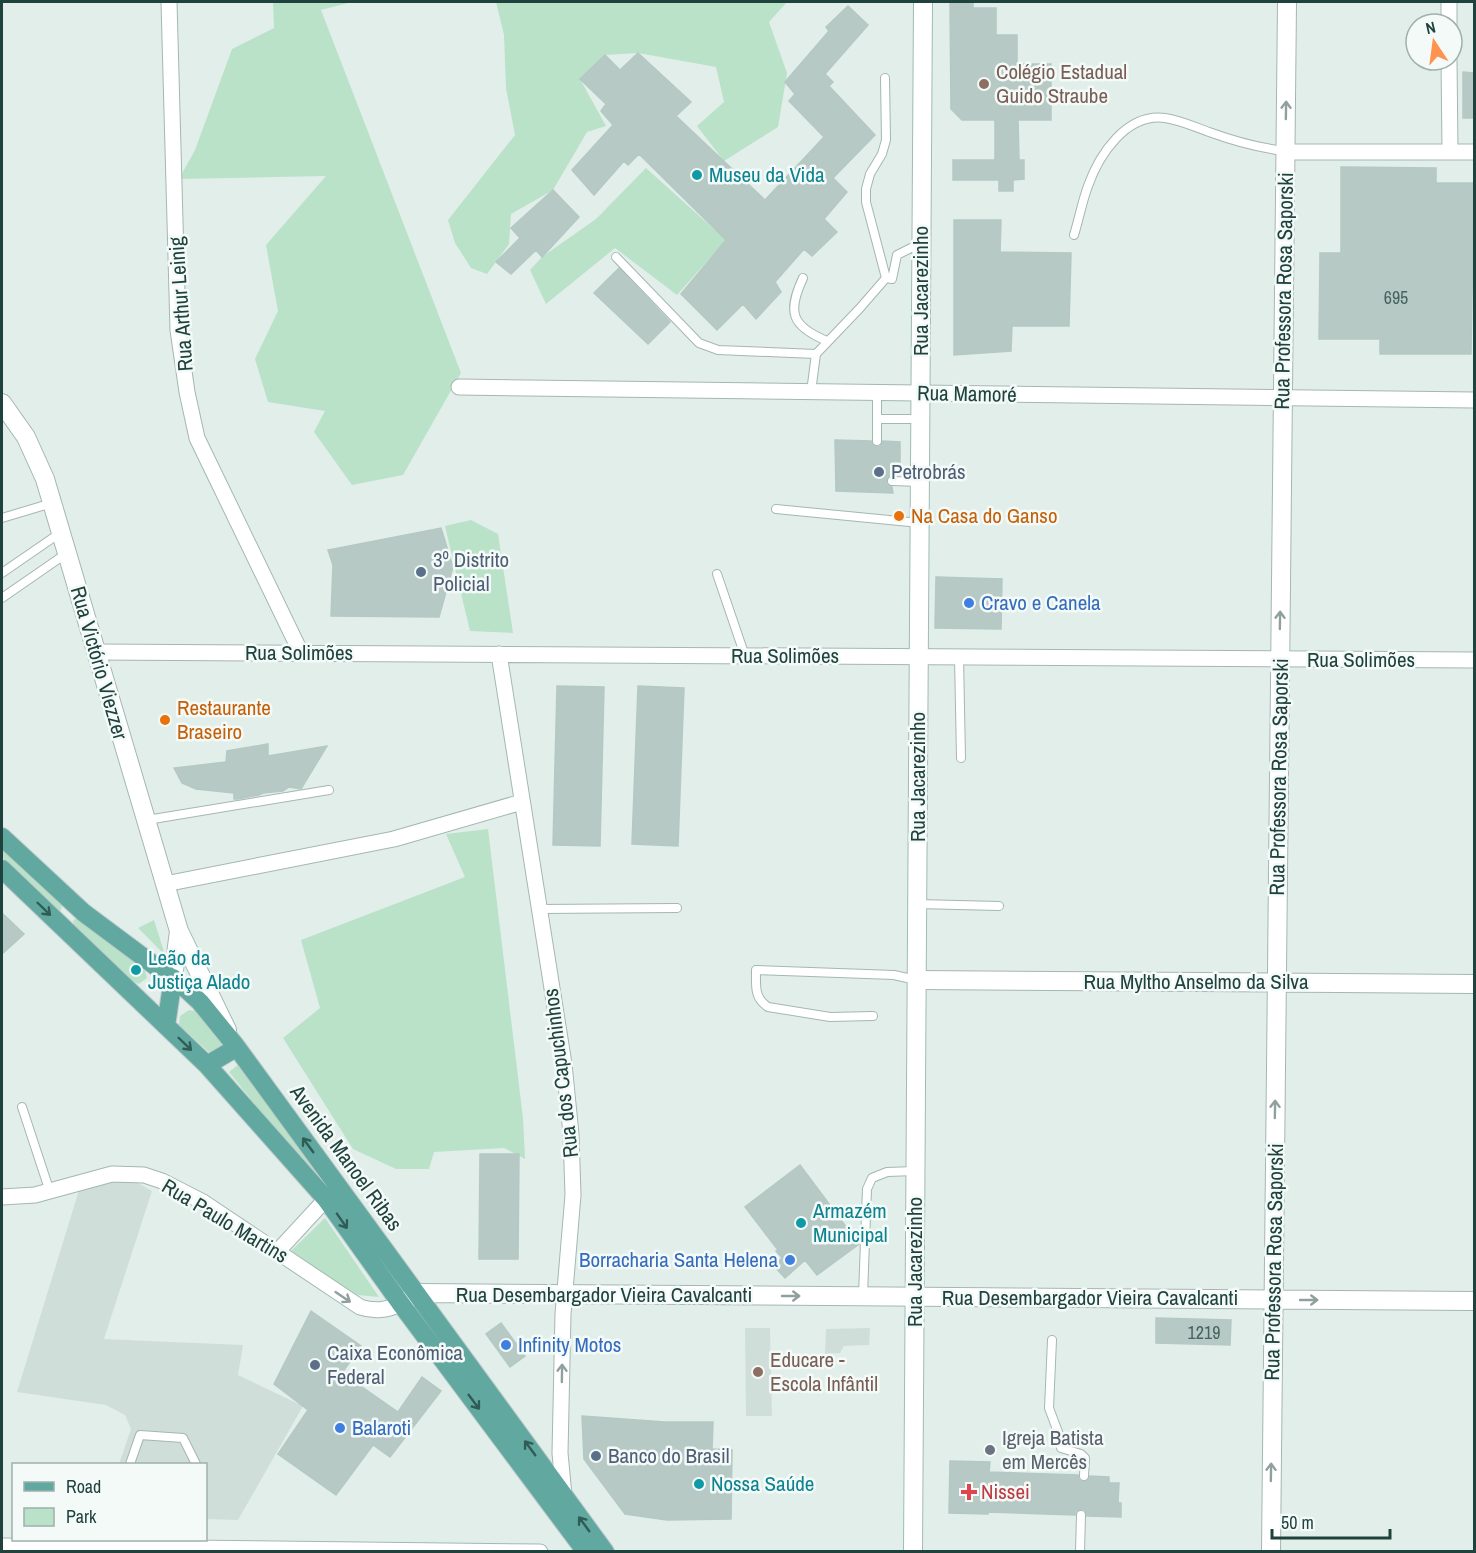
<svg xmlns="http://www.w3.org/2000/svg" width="1476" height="1553" font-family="'Archivo Narrow',sans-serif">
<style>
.built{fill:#d0deda}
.green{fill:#b9e2c9}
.building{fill:#b7c9c4;stroke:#b4c9c3;stroke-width:1.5}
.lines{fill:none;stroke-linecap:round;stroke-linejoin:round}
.service-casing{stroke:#a4b7b3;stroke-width:10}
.minor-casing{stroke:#a4b7b3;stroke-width:17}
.tertiary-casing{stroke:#a4b7b3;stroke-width:20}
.secondary-casing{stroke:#9fbbb5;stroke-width:20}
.primary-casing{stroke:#c1cac9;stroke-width:20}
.service{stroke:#fff;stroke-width:8}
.minor{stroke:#fff;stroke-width:15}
.tertiary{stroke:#fff;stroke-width:18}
.secondary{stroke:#fff;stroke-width:18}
.primary{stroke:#61a9a0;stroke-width:18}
.oneway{stroke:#90a09e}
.oneway2{stroke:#305c56}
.education-dot{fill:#8d6e63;stroke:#f3faf8;stroke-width:2}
.culture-dot{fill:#0f9aa8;stroke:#f3faf8;stroke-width:2}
.service-dot{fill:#5c6f8a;stroke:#f3faf8;stroke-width:2}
.food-dot{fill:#e8710a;stroke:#f3faf8;stroke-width:2}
.shop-dot{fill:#3f7fe0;stroke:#f3faf8;stroke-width:2}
.worship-dot{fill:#6b7280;stroke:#f3faf8;stroke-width:2}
.health-dot{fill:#e0444e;stroke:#f3faf8;stroke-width:2}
.labels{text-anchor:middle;stroke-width:5;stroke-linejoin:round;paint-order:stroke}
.number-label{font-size:18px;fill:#46645f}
.education-label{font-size:21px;fill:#785e54;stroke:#f3faf8;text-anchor:start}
.culture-label{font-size:21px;fill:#0d838f;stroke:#f3faf8;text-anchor:start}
.street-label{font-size:21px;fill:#20423d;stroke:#f3faf8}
.service-label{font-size:21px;fill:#4e5e75;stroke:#f3faf8;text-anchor:start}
.food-label{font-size:21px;fill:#c56008;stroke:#f3faf8;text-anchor:start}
.shop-label{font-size:21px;fill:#366cbe;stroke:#f3faf8;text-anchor:start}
.worship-label{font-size:21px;fill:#5b616d;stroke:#f3faf8;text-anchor:start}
.health-label{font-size:21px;fill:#be3a42;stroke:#f3faf8;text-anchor:start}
</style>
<rect width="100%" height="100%" fill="#e2eeea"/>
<!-- built -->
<path class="built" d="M112,1179H131L152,1191L104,1339L243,1345L238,1375L303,1406L238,1520L206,1519V1464H119L131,1429L125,1415L106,1405L17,1392L79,1190Z
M745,1328H770L772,1416H746Z
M870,1328L869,1345L844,1346L840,1353L825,1354L826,1329Z"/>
<!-- green -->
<path class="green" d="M273,2H352L321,10L461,373L403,475L352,485L314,432L325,411L268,402L255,359L278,311L266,245L326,176L179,179L195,150L232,49L274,28Z
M496,2H787L769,22L787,73L778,127L724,161L697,126L724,102L716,67L638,53L605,55L580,79L606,126L587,132L553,190L511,214L509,244L487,274L471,268L455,243L448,220L515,135L506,88L504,35Z
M646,168L726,240L677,295L615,248L546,304L530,270L542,257L596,219Z
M471,520L498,534L513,633L470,631L445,526Z
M488,829L523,1118L525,1159L504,1148L434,1152L429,1169H396L353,1149L283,1038L320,1008L301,940L465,877L446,834Z
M2,848L62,905L61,910L58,911L2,857Z
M75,919H79L145,971L147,978L139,984L132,981L74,926L73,921Z
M154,920L165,955L138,928Z
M189,1010L195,1011L223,1042C222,1050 217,1051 210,1053L179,1025L180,1016Z
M239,1064L379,1253L376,1255L229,1072Z
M325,1218L379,1297L358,1295L352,1292L291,1251Z"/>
<!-- building -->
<path class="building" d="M950,2H973V8H996V35H1017V64H1051V120H1018L1019,160H1024V179L1013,180V191H999V180H953V160H995V120H962L951,109Z
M848,6L868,25L825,74L833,82L829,86L875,135L833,178L847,192L824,219L837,232L812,256L804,249L775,282L781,292L756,319L743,304L717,330L681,294L726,240L639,154L628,165L624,161L594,195L572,170L613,125L601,111L606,104L580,79L605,55L620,70L638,53L691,102L676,116L765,200L824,137L789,101L795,94L785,82L829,31L826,27Z
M1463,72L1474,73V118H1463Z
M1341,167L1436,168V183H1474L1471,354H1380V339H1319L1320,253H1341Z
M553,190L579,217L542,257L536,250L511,274L496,262L520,238L511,228Z
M954,220H1001L1000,252L1071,253L1069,326H1012L1011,351L954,355Z
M619,268L670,322L648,344L594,293Z
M835,440L871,441L876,447L880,446L883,441L900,442V463H891L892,475L886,480L887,484L892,487L893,493L836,491Z
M441,528L453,567L439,617L331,616L333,565L328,550Z
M936,577L1002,579L1001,629L935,628Z
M557,686L604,687L600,846L553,845Z
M638,686L684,688L678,846L632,844Z
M268,744V756L327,746L301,789L289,787L283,791L263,793L259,795L238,799H234V793L196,789L182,783L174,768L226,762L227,751Z
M2,913L24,934L2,954Z
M480,1154H519L518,1259H479Z
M800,1165L859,1244L817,1275L805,1260L785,1278L774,1266L782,1258L776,1251L778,1250L745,1207Z
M311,1311L361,1346L342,1373L398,1412L422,1377L441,1391L390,1457L373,1445L336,1495L278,1454L308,1410L274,1384Z
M1156,1318L1231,1320L1230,1345L1156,1343Z
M501,1323L525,1356L510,1367L486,1334Z
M582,1416L665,1422H713L712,1449L732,1450L731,1519L667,1520L625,1514L584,1459Z
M950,1461L990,1462L989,1472L1078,1475L1079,1479L1083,1482L1087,1481L1090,1476L1109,1477V1483H1119L1118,1503H1121V1517L1087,1516L1085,1510L1081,1509L1076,1511L1075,1515L988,1512V1514L949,1513Z"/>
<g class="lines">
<defs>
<path id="service" d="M885,78L886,140L882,154L870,174L866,189V202L886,278
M1074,235C1079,219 1082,202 1088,186C1099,155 1126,113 1165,118C1180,120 1195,127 1209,132C1234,141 1258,148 1285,151
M616,257L699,343L718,350L816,354L811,392
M803,278C787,312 791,326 827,341
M816,354L860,308L886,278L892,279L897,255L911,248L921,246
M877,419H920
M877,441V393
M892,481L920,482
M776,509L920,523
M2,518L52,503
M2,573L60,533
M717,574L745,656
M2,598L67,553
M959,657L961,758
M147,820L329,790
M917,904L999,906
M539,909L677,908
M873,1016L830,1017L768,1007C754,998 756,986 756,970L894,975L916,980
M22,1107L50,1192
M863,1295L867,1189L872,1178L887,1172L915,1171
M1052,1340L1049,1408L1058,1432L1061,1448L1081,1454L1085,1458L1084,1476
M130,1464L140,1435L183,1438L196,1464
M1080,1552L1081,1515"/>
<path id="minor" d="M169,2L178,330L187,392L197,438L301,653
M1449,2V24
M1449,60L1450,151
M1285,152H1474
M459,387L1474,400
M96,652L1474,660
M499,654L564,1064L571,1134L573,1195L563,1314L560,1453L564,1496
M165,884L394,839L522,802
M2,1197L35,1195L112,1174L144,1175L162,1181L203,1202L360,1307C375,1312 386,1310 401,1304
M277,1252L326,1199
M2,1546L540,1552"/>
<path id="tertiary" d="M2,403L26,437L45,479L179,931L227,1030
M173,978L179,931
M917,980L1474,984
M407,1300L418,1293L1474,1301
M1271,1552L1287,2"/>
<path id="secondary" d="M913,1552L923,2"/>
<path id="primary" d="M2,837L84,913L186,989L200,1002L235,1045L605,1552
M2,869L207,1065L326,1199L401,1304L586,1552
M166,1026L173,978
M207,1065L229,1052L235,1045"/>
</defs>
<!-- service casing -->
<use href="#service" class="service-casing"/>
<!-- minor casing -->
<use href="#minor" class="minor-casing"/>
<!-- tertiary casing -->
<use href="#tertiary" class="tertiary-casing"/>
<!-- secondary casing -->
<use href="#secondary" class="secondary-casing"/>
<!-- primary casing -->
<use href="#primary" class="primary-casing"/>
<!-- service -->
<use href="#service" class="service"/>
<!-- minor -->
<use href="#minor" class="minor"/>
<!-- tertiary -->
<use href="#tertiary" class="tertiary"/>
<!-- secondary -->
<use href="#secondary" class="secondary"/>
<!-- primary -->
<use href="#primary" class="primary"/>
</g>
<!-- one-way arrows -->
<defs><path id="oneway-shaft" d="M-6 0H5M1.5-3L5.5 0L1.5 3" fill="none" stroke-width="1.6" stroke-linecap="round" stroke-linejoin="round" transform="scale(1.5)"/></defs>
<g class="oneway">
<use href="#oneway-shaft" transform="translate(1286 110) rotate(-89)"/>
<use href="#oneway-shaft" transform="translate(1280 620) rotate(-89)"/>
<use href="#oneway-shaft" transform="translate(1275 1109) rotate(-89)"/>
<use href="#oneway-shaft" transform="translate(791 1296)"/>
<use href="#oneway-shaft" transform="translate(343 1297) rotate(34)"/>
<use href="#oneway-shaft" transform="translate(1309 1300)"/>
<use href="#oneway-shaft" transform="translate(562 1373) rotate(-89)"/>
<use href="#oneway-shaft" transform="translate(1271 1472) rotate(-89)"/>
</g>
<g class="oneway2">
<use href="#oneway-shaft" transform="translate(44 909) rotate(44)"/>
<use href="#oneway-shaft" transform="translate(185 1044) rotate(44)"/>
<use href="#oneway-shaft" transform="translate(308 1145) rotate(-126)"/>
<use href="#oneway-shaft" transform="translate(342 1221) rotate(55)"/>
<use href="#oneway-shaft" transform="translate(474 1402) rotate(53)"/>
<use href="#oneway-shaft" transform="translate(530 1448) rotate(-126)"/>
<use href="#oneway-shaft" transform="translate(584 1524) rotate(-126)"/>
</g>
<!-- markers -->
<g class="education-dot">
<circle cx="984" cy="84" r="6"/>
<circle cx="758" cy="1372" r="6"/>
</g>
<g class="culture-dot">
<circle cx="697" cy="175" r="6"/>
<circle cx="136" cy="970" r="6"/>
<circle cx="801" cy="1223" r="6"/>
<circle cx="699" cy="1484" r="6"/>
</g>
<g class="service-dot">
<circle cx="879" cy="472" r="6"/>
<circle cx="421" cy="572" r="6"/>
<circle cx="315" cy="1365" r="6"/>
<circle cx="596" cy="1456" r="6"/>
</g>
<g class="food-dot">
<circle cx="899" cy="516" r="6"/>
<circle cx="165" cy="720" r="6"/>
</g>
<g class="shop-dot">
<circle cx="969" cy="603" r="6"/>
<circle cx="790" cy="1260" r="6"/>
<circle cx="506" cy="1345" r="6"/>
<circle cx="340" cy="1428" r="6"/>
</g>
<circle class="worship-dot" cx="990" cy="1450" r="6"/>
<path class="health-dot" d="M966 1483h6v6h6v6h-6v6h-6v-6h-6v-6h6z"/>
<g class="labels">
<!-- number labels -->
<g class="number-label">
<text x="1396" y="304">695</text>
<text x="1204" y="1339">1219</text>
</g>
<!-- education labels -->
<g class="education-label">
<text x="996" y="79">Colégio Estadual<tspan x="996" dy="24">Guido Straube</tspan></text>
<text x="770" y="1367">Educare -<tspan x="770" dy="24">Escola Infântil</tspan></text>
</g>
<!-- culture labels -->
<g class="culture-label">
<text x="709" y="182">Museu da Vida</text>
<text x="148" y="965">Leão da<tspan x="148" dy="24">Justiça Alado</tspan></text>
<text x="813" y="1218">Armazém<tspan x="813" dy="24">Municipal</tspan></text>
<text x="711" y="1491">Nossa Saúde</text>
</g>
<!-- street labels -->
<g class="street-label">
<text transform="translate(921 291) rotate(-90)" y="7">Rua Jacarezinho</text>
<text transform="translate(1284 291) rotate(-89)" y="7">Rua Professora Rosa Saporski</text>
<text transform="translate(181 304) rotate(-94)" y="7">Rua Arthur Leinig</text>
<text transform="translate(967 394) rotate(1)" y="7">Rua Mamoré</text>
<text x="299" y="660">Rua Solimões</text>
<text x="785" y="663">Rua Solimões</text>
<text x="1361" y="667">Rua Solimões</text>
<text transform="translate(99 663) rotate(74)" y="7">Rua Victório Viezzer</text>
<text transform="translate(918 777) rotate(-90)" y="7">Rua Jacarezinho</text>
<text transform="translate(1279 777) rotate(-89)" y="7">Rua Professora Rosa Saporski</text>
<text x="1196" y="989">Rua Myltho Anselmo da Silva</text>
<text transform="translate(561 1073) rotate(-97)" y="7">Rua dos Capuchinhos</text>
<text transform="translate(346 1158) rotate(54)" y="7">Avenida Manoel Ribas</text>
<text transform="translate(225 1221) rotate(31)" y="7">Rua Paulo Martins</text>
<text transform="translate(915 1262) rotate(-90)" y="7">Rua Jacarezinho</text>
<text transform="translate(1274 1262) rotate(-89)" y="7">Rua Professora Rosa Saporski</text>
<text x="604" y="1302">Rua Desembargador Vieira Cavalcanti</text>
<text x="1090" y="1305">Rua Desembargador Vieira Cavalcanti</text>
</g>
<!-- service labels -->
<g class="service-label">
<text x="891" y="479">Petrobrás</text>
<text x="433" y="567">3º Distrito<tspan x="433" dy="24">Policial</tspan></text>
<text x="327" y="1360">Caixa Econômica<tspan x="327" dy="24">Federal</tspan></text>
<text x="608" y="1463">Banco do Brasil</text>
</g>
<!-- food labels -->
<g class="food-label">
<text x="911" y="523">Na Casa do Ganso</text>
<text x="177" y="715">Restaurante<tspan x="177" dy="24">Braseiro</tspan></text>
</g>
<!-- shop labels -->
<g class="shop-label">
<text x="981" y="610">Cravo e Canela</text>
<text x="778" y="1267" text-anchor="end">Borracharia Santa Helena</text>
<text x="518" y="1352">Infinity Motos</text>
<text x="352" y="1435">Balaroti</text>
</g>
<!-- worship labels -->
<g class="worship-label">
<text x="1002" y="1445">Igreja Batista<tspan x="1002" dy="24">em Mercês</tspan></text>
</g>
<!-- health labels -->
<g class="health-label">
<text x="981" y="1499">Nissei</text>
</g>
</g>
<!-- border -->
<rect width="1476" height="1553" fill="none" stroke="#20423d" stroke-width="6"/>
<!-- legend -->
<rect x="12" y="1463" width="195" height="78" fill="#f3faf8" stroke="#9fb0ad" stroke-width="1.5"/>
<rect x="24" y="1482" width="30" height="9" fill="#61a9a0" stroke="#9fb0ad" stroke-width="1.5"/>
<text x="66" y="1493" font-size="18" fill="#20423d">Road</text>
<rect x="24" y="1508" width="30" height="18" fill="#b9e2c9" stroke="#9fb0ad" stroke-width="1.5"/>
<text x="66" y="1523" font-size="18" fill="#20423d">Park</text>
<!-- north arrow -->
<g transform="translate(1434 42) rotate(347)"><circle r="28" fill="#f3faf8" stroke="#9fb0ad" stroke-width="1.5"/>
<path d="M0-4.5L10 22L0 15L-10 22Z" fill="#ff924f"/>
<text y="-9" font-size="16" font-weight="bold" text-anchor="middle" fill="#20423d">N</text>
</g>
<!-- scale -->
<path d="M1272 1529v9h118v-9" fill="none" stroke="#20423d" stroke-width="3"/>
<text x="1281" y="1529" font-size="18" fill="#20423d" stroke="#f3faf8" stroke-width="4.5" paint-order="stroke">50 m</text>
</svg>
